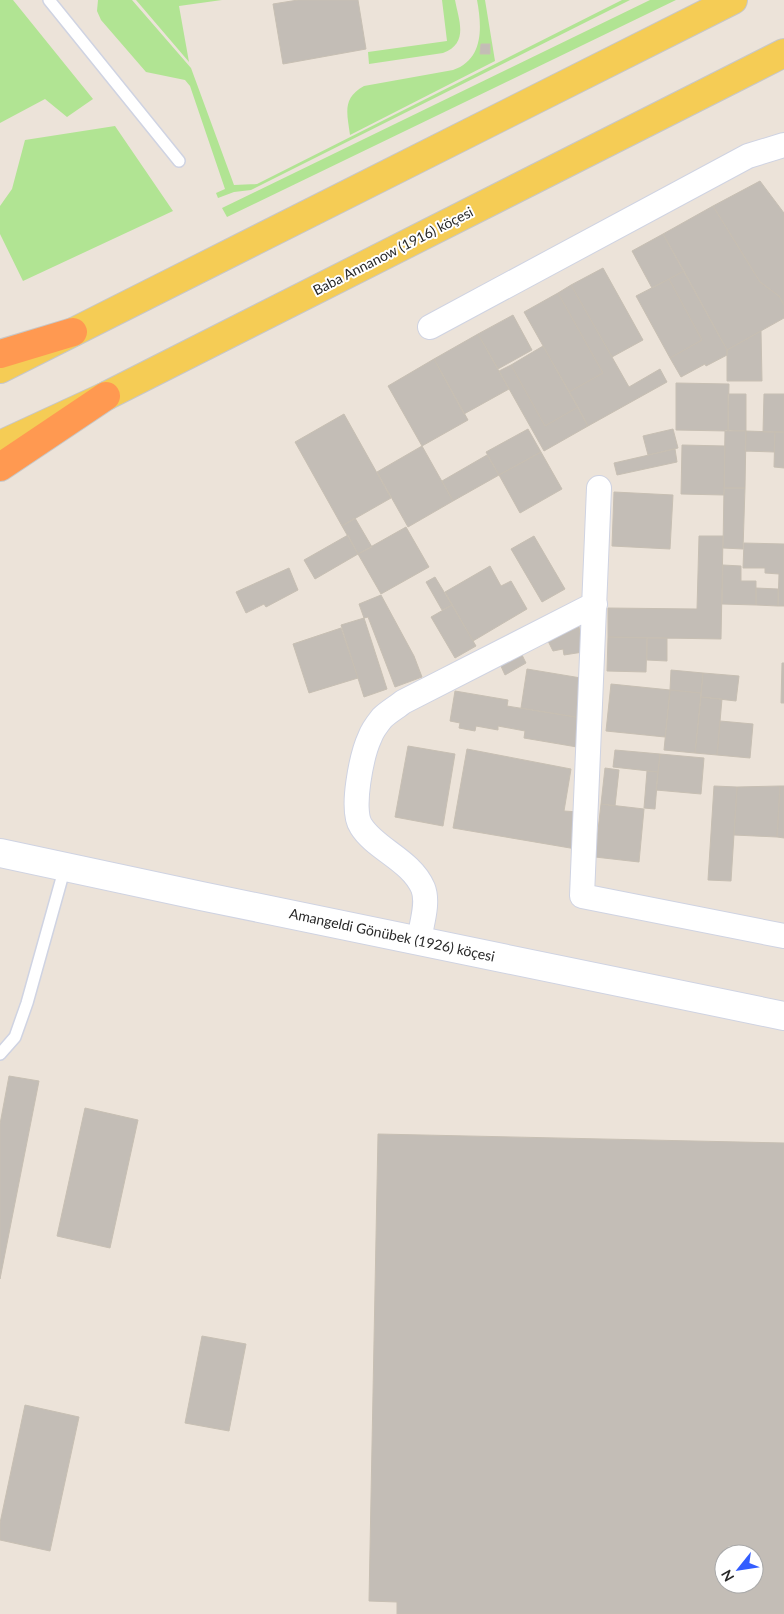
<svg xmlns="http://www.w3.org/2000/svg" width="784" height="1614" font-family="Lato,sans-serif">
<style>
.green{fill:#b1e493}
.building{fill:#c3bdb6;stroke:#c7bfb3;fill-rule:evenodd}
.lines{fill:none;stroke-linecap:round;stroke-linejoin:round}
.lane-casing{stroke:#cfd3e2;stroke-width:14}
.street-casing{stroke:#cfd3e2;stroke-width:26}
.secondary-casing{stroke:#cfd3e2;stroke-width:30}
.primary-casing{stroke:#c7c7c7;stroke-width:30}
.highway-casing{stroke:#c7c7c7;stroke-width:30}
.lane{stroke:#fff;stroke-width:11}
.street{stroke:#fff;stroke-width:24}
.secondary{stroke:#fff;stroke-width:28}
.primary{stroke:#f5cc55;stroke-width:28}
.highway{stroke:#ff9951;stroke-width:28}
.labels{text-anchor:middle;stroke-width:4;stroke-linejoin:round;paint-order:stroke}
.street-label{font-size:14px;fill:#282828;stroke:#fff}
</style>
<rect width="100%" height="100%" fill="#ece3d9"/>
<!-- green -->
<path class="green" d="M0,0H13L93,99L67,117L45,99L0,123Z
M98,0H132L191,68L234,185L257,184L622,0H630L251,190L234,192L218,198L216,193L225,189L190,86L185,80L146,72L101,20L97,11Z
M136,0H222L179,6L189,62Z
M442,0H455C459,21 469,43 443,53L369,64L368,52L447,41Z
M477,0H485L495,61L350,135C347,113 342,98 364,86L453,70C484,59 482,27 477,0Z
M650,0H676L227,217L222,208Z
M115,126L173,211L23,281L0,234V206L12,189L25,140Z"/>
<!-- building -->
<path class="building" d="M298,0H358L366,49L283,64L273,4Z
M481,44H490V54H480Z
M760,181L784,213V305L779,296L760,282L713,206Z
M713,206L760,282L779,296L784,305V318L727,350L663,234Z
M663,234L684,271L652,288L632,251Z
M603,268L643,340L612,357L571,285Z
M684,271L727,350V355L706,366L705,364L681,377L670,358L702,340L669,279Z
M669,279L702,340L670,358L636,296Z
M571,285L629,387L660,369L667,382L588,426L569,392L603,373L558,293Z
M558,293L603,373L569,392L524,312Z
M513,315L532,350L498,369L478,334Z
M761,331L762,381H727V350Z
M478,334L509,389L464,414L434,359Z
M543,346L578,407L545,426L511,365Z
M434,359L468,420L422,446L388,386Z
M511,365L545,426L578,407L588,426L544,451L499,371Z
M676,383L729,384L728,431L676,430Z
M728,394H746V431H728Z
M764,394H784V432H763Z
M344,414L391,498L342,526L295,442Z
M528,429L541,452L499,475L486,452Z
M673,429L678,448L648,455L643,436Z
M725,430L746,431L745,488H724Z
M746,431L775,432L774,452L745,451Z
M775,432H784V468L774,467Z
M682,445L725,446L724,495L681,494Z
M422,446L453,501L408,527L377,472Z
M675,449L677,462L617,475L614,463Z
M541,452L562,489L520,513L499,475Z
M487,455L499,475L453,501L442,481Z
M724,488H745L743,549L723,548Z
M614,492L673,495L670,549L612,546Z
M355,518L372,547L358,554L342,526Z
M406,527L429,567L381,594L358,554Z
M348,535L358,554L315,579L304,560Z
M534,536L565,589L542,602L511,549Z
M699,536H723L721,639L608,637V608L697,609Z
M744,543L784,544V606H778L779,574L765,573V568H743Z
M723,565L741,566V581H756V605L722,604Z
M490,566L501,586L511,581L527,609L473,641L445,592Z
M289,568L298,590L266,607L264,604L246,613L236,592Z
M435,577L452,605L442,610L426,582Z
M756,588L778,589V606L756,605Z
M381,595L414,656L422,677L395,687L368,617L364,618L359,604Z
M452,605L476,646L455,658L431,617Z
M364,618L387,689L364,697L341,625Z
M578,620L583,652L564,655L563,649L553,651L546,637Z
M341,628L358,678L309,693L293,644Z
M608,637L647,638L646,672L607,671Z
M647,638H667V661L647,660Z
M521,653L526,663L505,675L500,664Z
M782,663H784V703H781Z
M527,669L587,679L581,718L521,708Z
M671,670L703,673L701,693L670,690Z
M703,673L739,676L736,701L701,697Z
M611,684L670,690L665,737L606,731Z
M670,690L701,693L695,753L664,750Z
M455,691L508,700L507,706L588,719L583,748L524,738L525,731L498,726V730L476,726L475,731L459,728L460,723L450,721Z
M701,697L722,699L717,755L695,753Z
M720,721L753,724L750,758L717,755Z
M408,746L455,754L443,826L395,817Z
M467,749L571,769L564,811L579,812L576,849L453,828Z
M615,750L660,754L658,772L613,767Z
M660,754L704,758L701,794L656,790Z
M605,768L619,770L615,806L601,804Z
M647,771L658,772L655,809L644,808Z
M714,786L737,787L731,881L708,880Z
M780,786H784V838L777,837Z
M780,786L777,837L734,835L737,787Z
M601,804L644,809L639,862L595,857Z
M9,1076L39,1081L0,1279V1124Z
M85,1108L138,1120L110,1248L57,1236Z
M378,1134L784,1143V1614H397V1602L369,1601ZM724,1554H754V1584H724Z
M202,1336L246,1344L229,1431L185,1423Z
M25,1405L79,1417L50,1551L0,1540V1523Z"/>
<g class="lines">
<defs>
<path id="lane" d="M49,0L179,161
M0,1054L15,1037L27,1003L65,867"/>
<path id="street" d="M430,327L748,156L784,145
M599,488L582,896L784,936
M419,941C421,925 429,903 423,888C411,860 375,849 361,826C350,810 362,754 370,737C372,731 378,723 382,718C388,712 397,707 403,702L595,604"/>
<path id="secondary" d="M0,853L201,896L784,1016"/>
<path id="primary" d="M0,369L733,0
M0,445L106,396L784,53"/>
<path id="highway" d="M0,354L73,332
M0,467L106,396"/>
</defs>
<!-- lane casing -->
<use href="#lane" class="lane-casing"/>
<!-- street casing -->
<use href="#street" class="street-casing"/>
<!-- secondary casing -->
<use href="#secondary" class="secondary-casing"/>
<!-- primary casing -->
<use href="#primary" class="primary-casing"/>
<!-- highway casing -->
<use href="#highway" class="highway-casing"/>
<!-- lane -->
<use href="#lane" class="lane"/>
<!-- street -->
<use href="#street" class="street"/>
<!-- secondary -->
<use href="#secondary" class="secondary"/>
<!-- primary -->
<use href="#primary" class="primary"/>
<!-- highway -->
<use href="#highway" class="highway"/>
</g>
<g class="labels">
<!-- street labels -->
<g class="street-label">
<text transform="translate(393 251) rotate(-27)" y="5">Baba Annanow (1916) köçesi</text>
<text transform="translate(392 935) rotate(12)" y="5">Amangeldi Gönübek (1926) köçesi</text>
</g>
</g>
<!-- north arrow -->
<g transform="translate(739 1569) rotate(240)"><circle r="24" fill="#ffffff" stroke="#a9a9a9"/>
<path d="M0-4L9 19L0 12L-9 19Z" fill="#335dff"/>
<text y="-8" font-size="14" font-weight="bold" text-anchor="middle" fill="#282828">N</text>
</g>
</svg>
